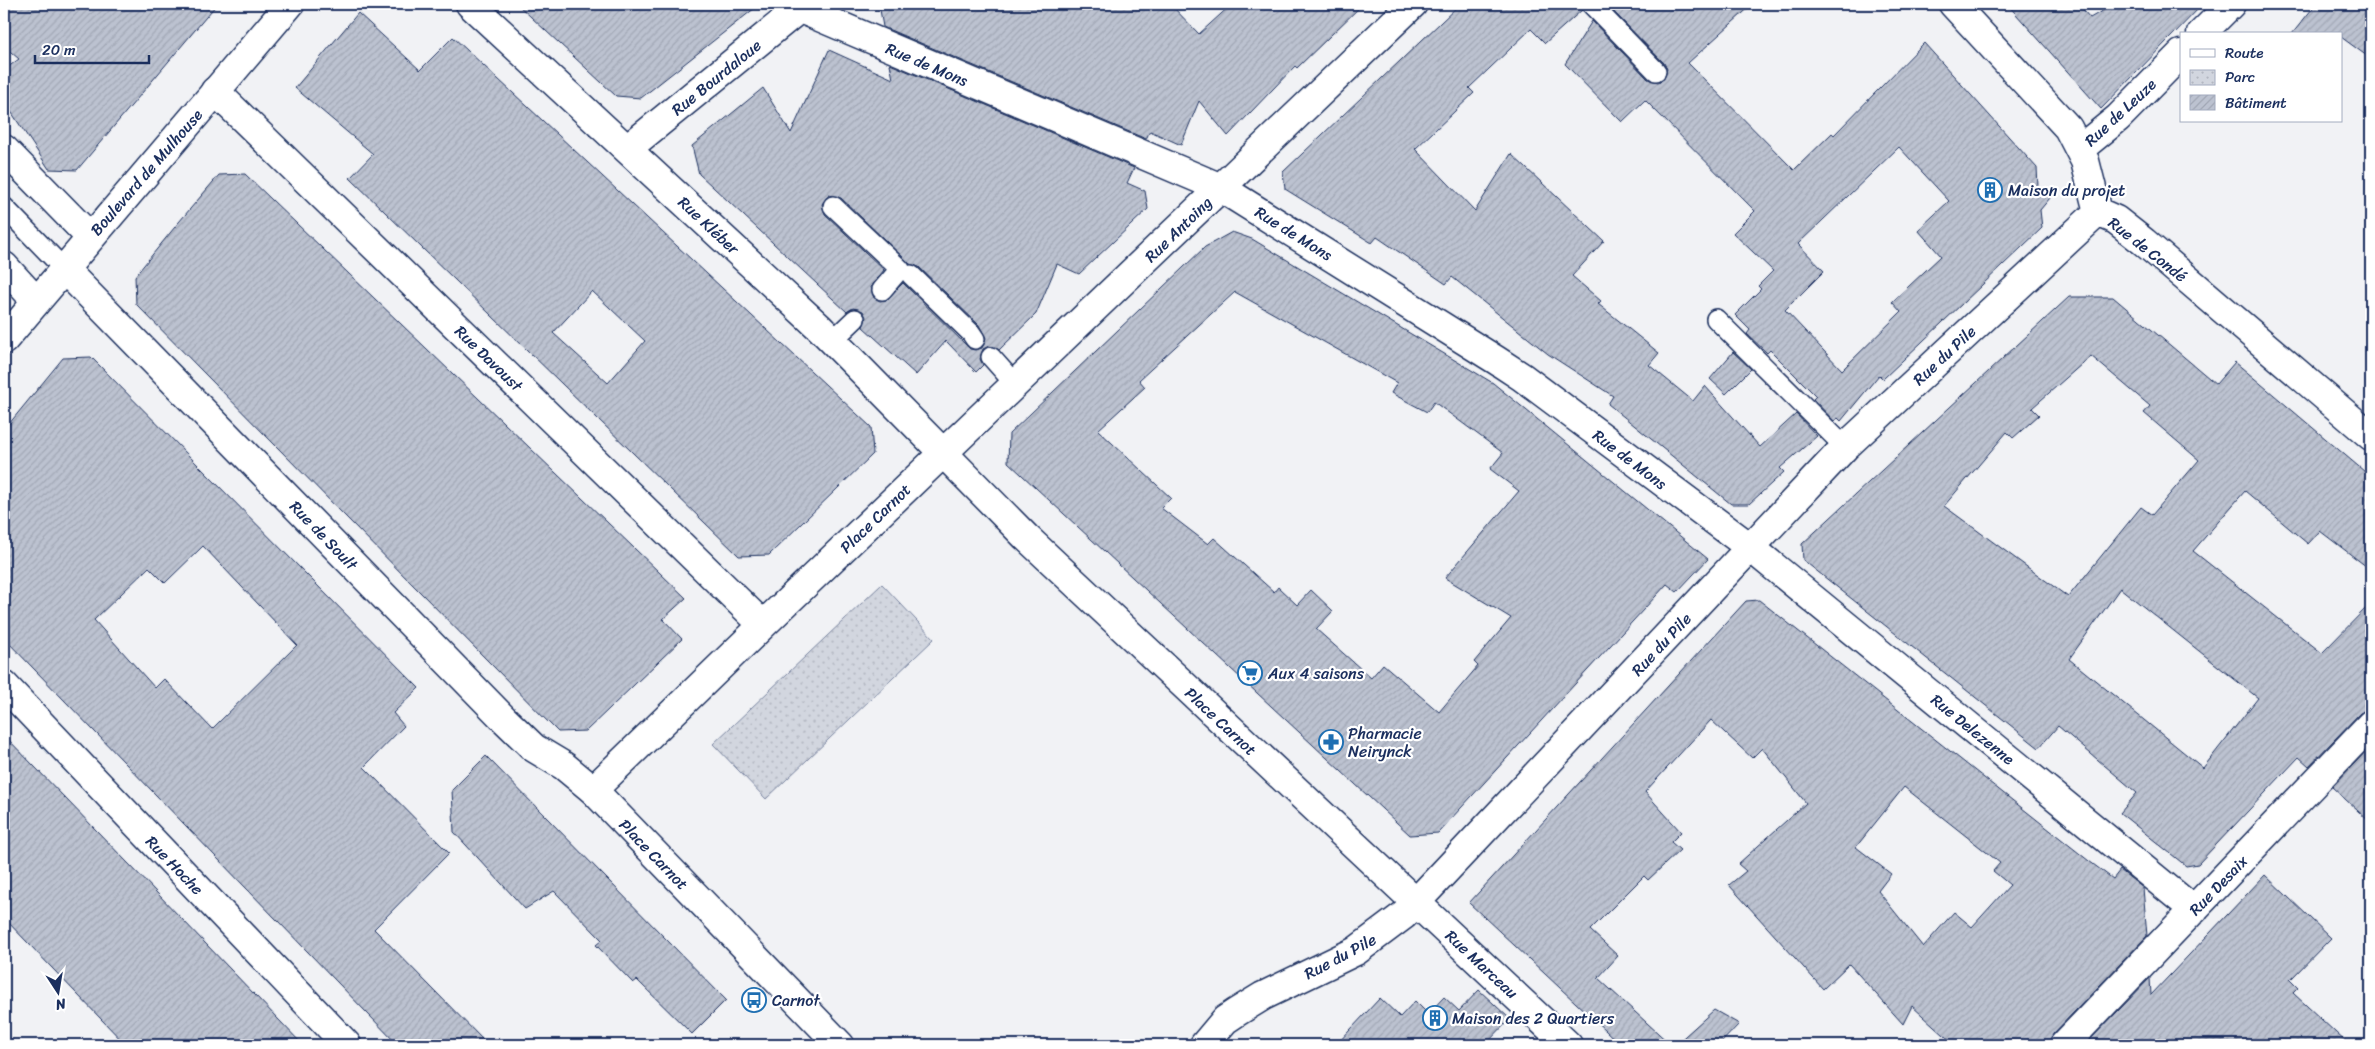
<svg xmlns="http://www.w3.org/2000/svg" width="2375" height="1049" font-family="Sriracha,sans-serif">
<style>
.park{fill:url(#park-dots);stroke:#76829e}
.building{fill:url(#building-hatch);stroke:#1b2f5e;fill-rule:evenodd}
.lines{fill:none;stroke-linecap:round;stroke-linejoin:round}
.service-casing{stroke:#1b2f5e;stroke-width:22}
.minor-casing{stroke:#1b2f5e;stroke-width:31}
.tertiary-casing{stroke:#1b2f5e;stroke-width:31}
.service{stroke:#fff;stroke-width:19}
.minor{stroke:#fff;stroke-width:28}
.tertiary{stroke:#fff;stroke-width:28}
.labels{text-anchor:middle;stroke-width:4.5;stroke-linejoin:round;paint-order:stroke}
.street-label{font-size:16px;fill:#1b2f5e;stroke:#fff}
.poi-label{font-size:16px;fill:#1b2f5e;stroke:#fff;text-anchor:start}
</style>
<defs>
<pattern id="park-dots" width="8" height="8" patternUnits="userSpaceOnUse" patternTransform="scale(1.25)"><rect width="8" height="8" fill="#d2d6df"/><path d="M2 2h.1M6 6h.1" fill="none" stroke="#b4b8c2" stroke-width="1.8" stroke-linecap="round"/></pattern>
<pattern id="building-hatch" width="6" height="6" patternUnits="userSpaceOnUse" patternTransform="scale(1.25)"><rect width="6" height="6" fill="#bcc2d0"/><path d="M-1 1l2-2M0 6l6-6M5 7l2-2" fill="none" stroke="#a1a7b5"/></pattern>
</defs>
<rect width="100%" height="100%" fill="#f1f2f5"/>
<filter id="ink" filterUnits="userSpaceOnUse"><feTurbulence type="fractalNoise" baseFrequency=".02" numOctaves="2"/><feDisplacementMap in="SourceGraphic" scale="10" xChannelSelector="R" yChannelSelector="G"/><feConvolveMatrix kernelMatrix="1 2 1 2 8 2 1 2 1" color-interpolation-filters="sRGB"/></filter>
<g filter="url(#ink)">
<!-- park -->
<path class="park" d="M882,584L934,639L766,799L713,744Z"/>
<!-- building -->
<path class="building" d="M4,4H217L77,170L49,169L4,101V70L19,59L4,46Z
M517,4H760L641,98L616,96Z
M879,4H1170L1199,34L1232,4H1363L1297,68L1295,66L1228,136L1199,101L1181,145L1150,131L1146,139L883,27Z
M1460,4H1580L1582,10L1545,43L1531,29L1469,88L1474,93L1415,149L1475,211L1511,154L1604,241L1572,276L1601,301L1598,304L1659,353L1649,365L1693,401L1705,386L1760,447L1796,414L1817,436L1780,468L1784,472L1749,504H1731L1608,404L1613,396L1548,354L1452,277L1446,284L1377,237L1372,243L1285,189L1283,172Z
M1606,4H1753L1688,63L1794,170L1832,133L1834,135L1924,43L2037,168L2038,186L2050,198L2040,210L2042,228L1883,379L1879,375L1841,421L1838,418L1834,421L1813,399L1816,396L1770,350L1767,353L1747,334L1750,330L1735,315L1761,289L1758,286L1773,271L1733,233L1755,211L1645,100L1622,122L1565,64L1592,21L1648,79L1658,82L1664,79L1667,69L1664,63ZM1899,147L1949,201L1918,230L1941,256L1892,302L1901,312L1842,370L1785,310L1824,271L1798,244Z
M2007,4H2078L2090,18L2114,4H2203L2101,109Z
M2316,4H2371V59L2341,37V34H2292Z
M358,13L420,70L453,37L871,427L873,454L769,555L739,556L350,178L373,154L295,88ZM592,291L645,341L608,383L553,333Z
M829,50L893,79L890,64L1134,168L1127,183L1145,191L1148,209L1079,274L1057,264L1036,314L999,350L989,346L983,349L980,359L983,365L976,372L946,341L916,375L863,327L866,317L863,311L853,308L847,312L699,174L692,146L763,88L791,133ZM829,195L841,198L910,264L919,267L979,325L986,338L982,348L975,350L970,349L903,283L886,300L880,301L874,298L871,287L884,270L825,214L822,204Z
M245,174L686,598L663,619L682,639L586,731L558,732L136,304L135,276L179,222L219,175Z
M1232,232L1252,239L1493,383L1708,559L1677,592L1667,584L1438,833L1410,835L1008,462L1009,434L1205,247ZM1235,292L1397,383L1391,393L1427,412L1434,402L1503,453L1490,469L1519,491L1445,578L1511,618L1474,662L1478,666L1439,712L1383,664L1371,678L1316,629L1333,611L1311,590L1297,605L1278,587L1274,592L1214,538L1208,544L1161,508L1171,498L1098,430L1145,387L1139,380Z
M2069,297H2113L2216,384L2235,362L2371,477V570L2320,531L2308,544L2245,491L2193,551L2322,653L2371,603V709L2360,713L2309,766L2299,757L2198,864L2186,866L2120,813L2137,793L2058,726L2039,748L1803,560L1802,544ZM2091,356L2150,406L2144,413L2199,460L2152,515L2141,507L2068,597L1944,506L2007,432L2013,438L2039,415L2032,408ZM2120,588L2258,698L2203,768L2069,659Z
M1733,352L1751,369L1726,394L1710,379Z
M91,357L419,688L393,713L404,726L364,767L449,853L374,929L488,1045H398L4,638V430L63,358ZM203,546L297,645L212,729L164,679L155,688L94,620L149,567L165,583Z
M1759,600L2089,861L2113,879L2120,870L2143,888L2147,936L2053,1034L2049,1045H1955L1912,1006L1903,1024L1849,964L1823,989L1729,885L1746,871L1738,864L1806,803L1762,748L1752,758L1711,720L1645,792L1681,832L1671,842L1680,850L1648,880L1644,876L1590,930L1618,956L1598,978L1671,1045H1621L1469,903L1746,601ZM1904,787L2000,863L1993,871L2010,885L1972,927L1954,912L1923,947L1878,891L1891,874L1856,847Z
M4,735L157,893L303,1045H126L4,918Z
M2371,746V823L2332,787Z
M486,756L726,1000L692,1034L637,980L633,983L596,945L602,940L554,891L525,909L454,832L452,790Z
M2265,875L2331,938L2290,980L2298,988L2293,993L2349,1045H2085L2150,978L2151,995Z
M1479,990L1510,1019L1485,1045H1336L1380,998L1400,1017L1415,1001L1428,1014L1444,997L1459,1011Z
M1714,1010L1739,1024L1719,1045H1675Z"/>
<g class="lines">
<defs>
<path id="service" d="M1591,4L1656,71
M833,206L900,269L882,290
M4,207L64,269
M911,275L971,333L975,339
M1716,319L1845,447
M832,341L855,319
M991,357L1015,384"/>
<path id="minor" d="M470,4L819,327L1026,537L1568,1045
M789,4L1221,188L1496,360L1522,377L1751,548L2194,910
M1953,4L2068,128L2085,161L2098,212
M2201,34L2231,4
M215,91L763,625
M627,149L805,4
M2080,149L2118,118L2181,54
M2098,212L2116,220L2144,242L2371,436
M4,685L347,1045
M593,790L763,625L1413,4
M1204,1045L1225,1020L1237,1012L1263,996L1356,951L1404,915L1845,447L2098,212
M2064,1045L2371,724"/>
<path id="tertiary" d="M4,149L90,237
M4,266L36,301
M64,269L504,719L534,748L564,766L593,790L840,1045
M4,340L290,4"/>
</defs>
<!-- service casing -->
<use href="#service" class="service-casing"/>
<!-- minor casing -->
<use href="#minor" class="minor-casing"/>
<!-- tertiary casing -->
<use href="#tertiary" class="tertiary-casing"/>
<!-- service -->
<use href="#service" class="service"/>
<!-- minor -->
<use href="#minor" class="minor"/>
<!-- tertiary -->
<use href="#tertiary" class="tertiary"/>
</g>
</g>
<!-- icons -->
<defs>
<symbol id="building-ring" viewBox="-11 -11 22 22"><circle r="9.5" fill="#fff" stroke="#1f6fb2" stroke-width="1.5"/><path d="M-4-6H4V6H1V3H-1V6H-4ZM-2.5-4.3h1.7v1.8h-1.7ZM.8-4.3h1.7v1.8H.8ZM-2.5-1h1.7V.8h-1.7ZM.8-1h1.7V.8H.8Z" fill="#1f6fb2"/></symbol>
<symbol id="supermarket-ring" viewBox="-11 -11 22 22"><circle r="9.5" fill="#fff" stroke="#1f6fb2" stroke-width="1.5"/><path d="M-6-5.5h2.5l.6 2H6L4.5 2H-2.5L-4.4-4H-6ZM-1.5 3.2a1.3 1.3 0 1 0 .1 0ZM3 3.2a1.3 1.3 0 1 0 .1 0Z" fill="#1f6fb2"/></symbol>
<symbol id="pharmacy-ring" viewBox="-11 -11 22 22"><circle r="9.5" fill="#fff" stroke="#1f6fb2" stroke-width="1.5"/><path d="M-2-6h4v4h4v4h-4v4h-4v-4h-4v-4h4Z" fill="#1f6fb2"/></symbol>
<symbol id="bus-ring" viewBox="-11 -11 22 22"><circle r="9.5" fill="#fff" stroke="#1f6fb2" stroke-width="1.5"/><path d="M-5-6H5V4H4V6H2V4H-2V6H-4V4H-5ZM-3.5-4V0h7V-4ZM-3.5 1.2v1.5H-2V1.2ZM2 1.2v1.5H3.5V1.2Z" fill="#1f6fb2"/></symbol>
</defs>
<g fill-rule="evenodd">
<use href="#building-ring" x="1976" y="176" width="28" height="28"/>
<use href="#supermarket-ring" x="1236" y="659" width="28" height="28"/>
<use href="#pharmacy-ring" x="1317" y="728" width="28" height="28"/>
<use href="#bus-ring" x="740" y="986" width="28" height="28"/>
<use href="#building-ring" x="1421" y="1004" width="28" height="28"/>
</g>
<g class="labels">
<!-- street labels -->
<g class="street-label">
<text transform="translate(927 64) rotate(23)" y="6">Rue de Mons</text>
<text transform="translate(716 77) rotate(-39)" y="6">Rue Bourdaloue</text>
<text transform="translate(2120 112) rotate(-43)" y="6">Rue de Leuze</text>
<text transform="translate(146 172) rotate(-49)" y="6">Boulevard de Mulhouse</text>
<text transform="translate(709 225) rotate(43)" y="6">Rue Kléber</text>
<text transform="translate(1178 229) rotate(-44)" y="6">Rue Antoing</text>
<text transform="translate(1294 233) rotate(32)" y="6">Rue de Mons</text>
<text transform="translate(2148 249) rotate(38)" y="6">Rue de Condé</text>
<text transform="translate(1944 355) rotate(-43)" y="6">Rue du Pile</text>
<text transform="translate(489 358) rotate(44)" y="6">Rue Davoust</text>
<text transform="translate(1630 459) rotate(37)" y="6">Rue de Mons</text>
<text transform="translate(875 518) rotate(-44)" y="6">Place Carnot</text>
<text transform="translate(324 535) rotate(46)" y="6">Rue de Soult</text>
<text transform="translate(1661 644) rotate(-47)" y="6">Rue du Pile</text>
<text transform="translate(1221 721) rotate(43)" y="6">Place Carnot</text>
<text transform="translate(1973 729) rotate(39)" y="6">Rue Delezenne</text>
<text transform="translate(654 854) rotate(46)" y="6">Place Carnot</text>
<text transform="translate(175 865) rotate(46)" y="6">Rue Hoche</text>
<text transform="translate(2218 885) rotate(-46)" y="6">Rue Desaix</text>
<text transform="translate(1340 956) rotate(-28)" y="6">Rue du Pile</text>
<text transform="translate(1482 964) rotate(43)" y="6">Rue Marceau</text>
</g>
<!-- poi labels -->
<g class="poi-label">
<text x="2008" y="196">Maison du projet</text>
<text x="1268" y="679">Aux 4 saisons</text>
<text x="1348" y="739">Pharmacie<tspan x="1348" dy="18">Neirynck</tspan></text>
<text x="772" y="1006">Carnot</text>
<text x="1452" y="1024">Maison des 2 Quartiers</text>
</g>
</g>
<!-- margin -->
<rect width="2375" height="1049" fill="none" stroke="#fff" stroke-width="20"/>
<rect x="10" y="10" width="2355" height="1029" fill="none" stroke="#1b2f5e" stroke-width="2" filter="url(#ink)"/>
<!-- legend -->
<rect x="2180" y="32" width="162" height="90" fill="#ffffff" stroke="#a4acbf"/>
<rect x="2190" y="49" width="25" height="8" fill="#ffffff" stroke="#a4acbf"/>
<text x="2225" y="58" font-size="15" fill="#1b2f5e">Route</text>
<rect x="2190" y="70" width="25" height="15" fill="url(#park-dots)" stroke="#a4acbf"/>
<text x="2225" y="82" font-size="15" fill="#1b2f5e">Parc</text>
<rect x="2190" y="95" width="25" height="15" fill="url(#building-hatch)" stroke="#a4acbf"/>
<text x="2225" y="108" font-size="15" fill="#1b2f5e">Bâtiment</text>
<!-- north arrow -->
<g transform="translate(58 992) rotate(168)" stroke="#ffffff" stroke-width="4" paint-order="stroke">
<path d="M0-4L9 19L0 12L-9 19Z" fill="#1b2f5e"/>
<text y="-8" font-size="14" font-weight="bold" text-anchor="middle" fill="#1b2f5e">N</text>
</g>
<!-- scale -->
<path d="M35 55v8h114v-8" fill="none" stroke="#1b2f5e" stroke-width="2.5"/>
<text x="42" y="55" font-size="15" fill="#1b2f5e" stroke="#ffffff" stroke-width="4" paint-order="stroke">20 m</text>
</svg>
